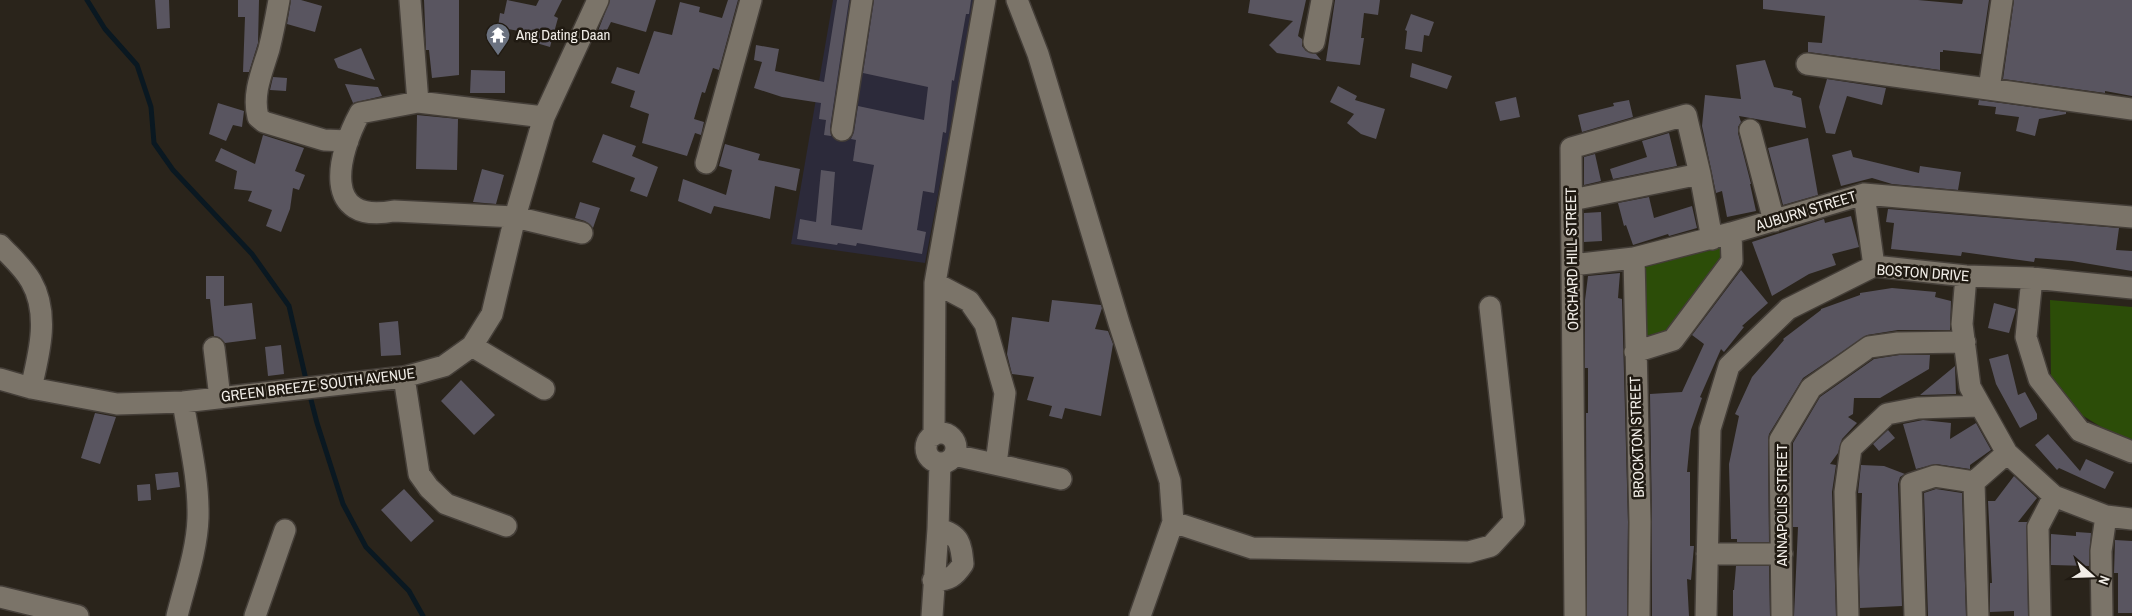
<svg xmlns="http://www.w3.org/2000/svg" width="2132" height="616" font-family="'Archivo Narrow',sans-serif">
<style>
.education{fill:#2c2a3a}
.green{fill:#2c4d08}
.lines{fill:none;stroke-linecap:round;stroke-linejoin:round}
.stream{stroke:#0a1821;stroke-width:5}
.building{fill:#595560}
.minor-casing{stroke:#443e38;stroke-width:24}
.minor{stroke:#7b7469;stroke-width:21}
.labels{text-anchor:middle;stroke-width:5;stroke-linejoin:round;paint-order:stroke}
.poi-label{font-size:15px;fill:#f1ede7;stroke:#201a12;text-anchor:start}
.street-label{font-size:15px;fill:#f1ede7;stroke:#201a12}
</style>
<rect width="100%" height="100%" fill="#2a241b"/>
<!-- education -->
<path class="education" d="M833,0H975L925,263L791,244Z"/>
<!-- green -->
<path class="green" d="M1720,241L1724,259L1666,331L1645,336L1640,267Z
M2050,300L2132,307V441L2119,438L2072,409L2051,379Z"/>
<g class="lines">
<!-- stream -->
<path class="stream" d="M87,0L105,29L137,65L151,107L154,143L173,170L252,254L289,306L307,384
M309,392L317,423L343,504L366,547L409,591L423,616"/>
</g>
<!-- building -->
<path class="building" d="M155,0H169L170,28L157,29Z
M238,0H259L258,43L249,72H243L245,17H238Z
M291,0H301L322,6L315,32L287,24Z
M424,0H459V75L432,78L429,50H426Z
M507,0L536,6L539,0H562L554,16L558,18L550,47L533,42L535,34L498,27L500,13L504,14Z
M610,0H656L646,32L611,22L605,34L598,31Z
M728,0H738L719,70L713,68L705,93L702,92L694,119L704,122L701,135L695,133L687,156L642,143L649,114L630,107L635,91L611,83L617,67L639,74L654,31L672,35L680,2L700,7L699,12L722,18Z
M837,0H849L830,128L831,136L824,135L826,120L819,119L821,103L782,97L754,88L762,62L754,60L756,45L779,49L775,71L824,82Z
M874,0H971L969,14H966L954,81L952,80L946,133L943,132L934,193L923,191L917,230L926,232L922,254L857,243L856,246L838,243L837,245L797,239L800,219L816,222L821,170L835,172L831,225L862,230L874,165L853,161L856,140L851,139L854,132L858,106L924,120L928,87L863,73Z
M1250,0H1306L1298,36L1302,39V46L1306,51L1316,54L1321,60L1277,53L1269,45L1293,21L1248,13Z
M1335,0H1380L1378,15L1364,13L1361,38H1364L1360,65L1326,61Z
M1763,0H1918L1962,4L1963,0H1989L1981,54L1943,50V52H1940V70L1808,52V42L1822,43L1825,16L1763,9Z
M2014,0H2132V96L2105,91V93L2003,79Z
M1411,14L1434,22L1429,36L1424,35L1422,52L1405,49L1407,31L1405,30Z
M361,48L375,80L338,68L334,59Z
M1765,60L1774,87L1793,91L1792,95L1801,98L1806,128L1739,116L1741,122L1738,127V133L1751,184H1750L1756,211L1727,217L1722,191L1716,193L1702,126L1705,95L1741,99L1736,65Z
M1412,63L1452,76L1447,89L1410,77Z
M471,70L505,71V93H470Z
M273,77L287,78L286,91L270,90Z
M1827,79L1886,88L1882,105L1847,96L1835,134L1826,133L1819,107Z
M345,84L378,87L382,96L353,103Z
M1338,86L1357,96L1355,100L1385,109L1376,139L1361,134L1347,123L1354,114L1330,102Z
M1516,97L1520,117L1500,121L1495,102Z
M1629,100L1633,117L1582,132L1578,115L1614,106L1613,103Z
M1979,100L2066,112V114L2039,119L2035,136L2016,131L2019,117L1995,114L1996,107L1978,105Z
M218,103L244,111L242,127L233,125L226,141L209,134Z
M417,115L458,119L457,170L416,169Z
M1669,133L1677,166L1613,179L1610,169L1647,157L1642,141Z
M603,134L636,146L632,156L658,167L647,197L630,191L635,178L592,162Z
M263,135L304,148L295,171L305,175L299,190L293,188L290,209L281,232L266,226L272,210L248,201L252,191L234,189L237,171L215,161L221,148L255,164Z
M1808,138L1818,195L1783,205L1768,148Z
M725,144L760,154L758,160L800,169L796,191L775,186L770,219L714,206L711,214L678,201L683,179L726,195L732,170L719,166Z
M1851,150L1853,157L1919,173L1920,166L1961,172L1958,190L1892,184L1872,178L1841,186L1832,155Z
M1595,154L1601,181L1584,185V157Z
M482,169L504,175L496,204L473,202Z
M1649,197L1654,218L1692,206L1697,228L1669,236L1668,234L1633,245L1626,225L1624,226L1618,203Z
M580,202L600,208L593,228L585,221L575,218Z
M1888,209L2119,228L2116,250L2132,251V271L2072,261L2035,258L2034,262L1962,252L1961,256L1891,249L1894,223L1886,222Z
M1601,212L1602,241L1584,242V213Z
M1851,216L1859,247L1832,254L1836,265L1809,274L1772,296L1752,242L1824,219L1825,223Z
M1741,270L1768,303L1742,326L1744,327L1724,352L1721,349L1700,397L1702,398L1691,430L1687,472H1690V546H1694L1691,580L1687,579L1689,616H1652V522L1650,394L1682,392L1704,344L1692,335Z
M1620,273L1618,298L1622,299L1628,522L1627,616H1587L1586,413H1588V368H1585V300L1588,276Z
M206,276H224V306L252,303L256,339L225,343L219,337L214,336L210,299H206Z
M1892,288L1936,292L1935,297L1951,301L1950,330H1898L1867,335L1803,378L1769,434L1768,440L1769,542H1737V539H1731L1729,464L1739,416L1735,414L1752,377L1784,340L1783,339L1821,310V309L1860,295V293Z
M1052,300L1101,305L1102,308L1095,329L1108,331L1113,344L1101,416L1065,408L1062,419L1049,416L1052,406L1027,400L1034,377L1012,374L1007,354L1012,317L1049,322Z
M1994,303L2016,309L2009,333L1988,328Z
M398,321L401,355L381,356L379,323Z
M281,345L284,374L268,376L265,347Z
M2008,354L2018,395L2025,392L2037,414V419L2020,428L1996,384L1989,359Z
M1899,355H1930L1929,369L1880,398H1854L1853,414L1848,417L1857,423L1842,439L1838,453L1830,464L1836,465L1832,492L1836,616H1794L1798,527H1793V443L1820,397L1874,359Z
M1955,366L1956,394L1920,395Z
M461,380L495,415L474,435L441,401Z
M95,413L116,417L100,464L81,458Z
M1923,420L1951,423L1950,439L1976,423L1991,450L1970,465V469L1936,464L1916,469L1903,424Z
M1888,430L1895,438L1879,451L1873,444Z
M2048,434L2080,471L2086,459L2114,472L2105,489L2059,468L2057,470L2035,445Z
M1861,465L1884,466L1905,474L1900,477L1898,484L1902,606L1860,608L1859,571L1862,493H1858Z
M178,472L180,487L157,490L155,474Z
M2014,476L2037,498L2018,522H2027L2028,616H2014V611L1990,612V583H1992L1988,501H1995Z
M150,484L151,500L138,501L137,485Z
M404,489L434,521L411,542L381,510Z
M1936,489L1962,493L1966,616H1928L1924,493Z
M2076,532L2091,533L2089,566L2051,565V534L2076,536Z
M2115,540L2132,541V613H2118V573H2114Z
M1736,566H1769L1770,616H1733V590H1734Z"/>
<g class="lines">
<defs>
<path id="minor" d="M279,0C276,17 273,33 269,49C262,72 252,94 258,117L264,122L324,140L348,141
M410,0L418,102
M1017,0L1038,54L1119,323L1170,481L1173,522L1140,616
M1314,42L1322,0
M1807,64L2132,109
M1989,89L2002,0
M544,117L418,102L360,113C337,155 321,225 394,211L515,217L582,233
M842,130L862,0
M1750,130L1774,221
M706,163L751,0
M1864,194L1874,266
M1572,200L1700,174
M0,245C11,257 23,267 31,281C50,314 39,354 31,388
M1634,258L1640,522L1639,616
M1572,265L1634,258L1731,233L1864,194L2132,217
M1966,276L1962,324L1970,387L2007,453L2054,496L2106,516L2132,519
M2032,278L2026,337L2039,379L2080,431L2132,452
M935,283L969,301L985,324L1005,393L996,464
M472,346L544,389
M214,348L220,398
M1635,352L1673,340L1732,261L1731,233
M404,377L419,474L429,488L446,504L506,526
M0,379L31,388L117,404L183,402L404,377L444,366L472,346L492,314L515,217L544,117L598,0
M926 448a15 15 0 1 1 30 0a15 15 0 1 1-30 0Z
M934,435L935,283L985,0
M954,455L1061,479
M1173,522L1252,548L1469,552L1491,546L1514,521L1490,307
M1707,554H1782
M933,580C949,581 955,576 963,564C961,544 960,534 938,529
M0,597L78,616
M177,616C185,584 197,550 198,518C199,479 189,440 183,402
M255,616L285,530
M932,616L938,529L940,463
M1575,616L1571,148L1686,115L1700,174L1712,239
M1706,616L1710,429L1729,366L1788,309L1874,266L1966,276L2032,278L2132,288
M1782,616L1780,440L1811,388L1869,347L1898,343L1965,342
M1848,616L1845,492L1851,448L1887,414L1918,408L1979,406
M1915,616L1911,484L1935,476L1974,482
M1978,616L1974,482L2007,453
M2040,616L2038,527L2054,496
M2102,616L2101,551L2106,516"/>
</defs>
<!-- minor casing -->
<use href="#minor" class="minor-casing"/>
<!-- minor -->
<use href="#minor" class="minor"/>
</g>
<!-- icons -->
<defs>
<symbol id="temple-pin" viewBox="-11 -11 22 30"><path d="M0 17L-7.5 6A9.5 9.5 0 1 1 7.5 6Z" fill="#6b7280" stroke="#201a12"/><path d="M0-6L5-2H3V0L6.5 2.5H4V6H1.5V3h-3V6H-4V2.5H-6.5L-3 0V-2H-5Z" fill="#fff"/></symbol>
</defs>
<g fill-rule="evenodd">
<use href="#temple-pin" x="484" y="21" width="28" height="38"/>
</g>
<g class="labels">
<!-- poi labels -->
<g class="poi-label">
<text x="516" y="40">Ang Dating Daan</text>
</g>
<!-- street labels -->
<g class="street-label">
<text transform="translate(1806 211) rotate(-17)" y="5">AUBURN STREET</text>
<text transform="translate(1572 259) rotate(-91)" y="5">ORCHARD HILL STREET</text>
<text transform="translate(1923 273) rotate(4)" y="5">BOSTON DRIVE</text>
<text transform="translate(318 385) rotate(-7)" y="5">GREEN BREEZE SOUTH AVENUE</text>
<text transform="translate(1637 437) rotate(-92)" y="5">BROCKTON STREET</text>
<text transform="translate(1782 505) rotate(-90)" y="5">ANNAPOLIS STREET</text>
</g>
</g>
<!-- north arrow -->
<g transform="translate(2092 576) rotate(110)" stroke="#201a12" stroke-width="4" paint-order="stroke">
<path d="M0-4L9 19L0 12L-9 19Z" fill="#f1ede7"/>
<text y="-8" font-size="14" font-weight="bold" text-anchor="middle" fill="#f1ede7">N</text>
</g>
</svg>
